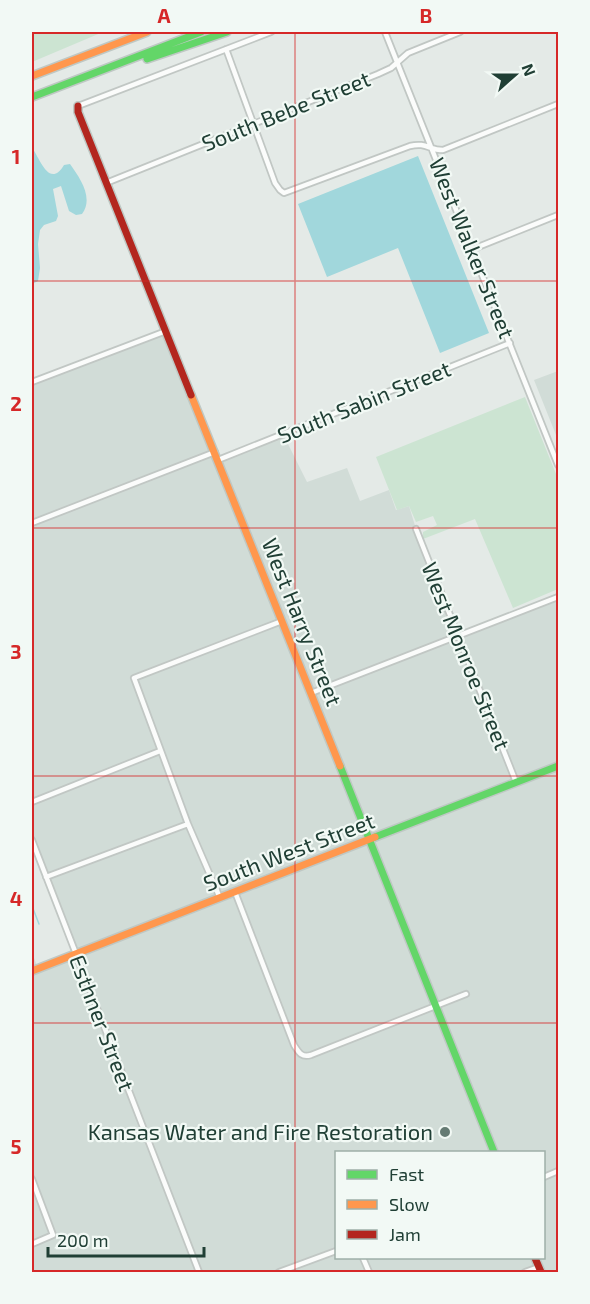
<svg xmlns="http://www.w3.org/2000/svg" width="590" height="1304" font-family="'Exo 2',sans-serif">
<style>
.built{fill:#d1dcd7;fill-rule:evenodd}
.green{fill:#cce4d2}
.water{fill:#a1d7dc}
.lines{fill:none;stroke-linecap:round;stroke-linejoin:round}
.stream{stroke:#a1d7dc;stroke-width:1.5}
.street-casing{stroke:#c1c7c4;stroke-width:8}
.fast-casing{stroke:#bfc8c4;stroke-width:10}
.slow-casing{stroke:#bfc8c4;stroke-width:10}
.jam-casing{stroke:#bfc8c4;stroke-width:10}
.street{stroke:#fbfcfb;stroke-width:4.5}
.fast{stroke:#63d668;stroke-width:7}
.slow{stroke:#ff974d;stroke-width:7}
.jam{stroke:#b3261e;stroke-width:7}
.grid{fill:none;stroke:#d62828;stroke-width:1.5;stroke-opacity:0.55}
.poi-dot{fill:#657b73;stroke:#f2f9f5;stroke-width:2}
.labels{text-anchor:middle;stroke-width:4.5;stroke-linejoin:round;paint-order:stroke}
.street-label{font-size:22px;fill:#203f35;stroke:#f2f9f5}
.poi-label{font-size:22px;fill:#203f35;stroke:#f2f9f5;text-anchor:end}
.neatline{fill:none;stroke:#d62828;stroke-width:2}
.grid-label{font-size:20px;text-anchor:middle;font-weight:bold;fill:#d62828}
</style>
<rect width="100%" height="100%" fill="#e4eae7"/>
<!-- built -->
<path class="built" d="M166,331L217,460L283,434L307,482L347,468L360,501L389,490L396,510L409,506L416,529L458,636L558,597V1272H32V953L38,968L76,953L32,842V383ZM336,1152H544V1258H336Z
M558,371V440L534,380Z"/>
<!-- green -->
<path class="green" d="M32,32H103L32,62Z
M525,397L558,479V589L513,608L475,519L423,539V532L437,525L433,516L416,522L409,506L397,510L376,457Z"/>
<!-- water -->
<path class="water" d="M32,148C39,156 49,190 64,165L70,164C80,178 94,198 82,214L76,215L69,211L61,186L53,189L58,216L56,221L44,225L40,230L38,244L40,268L38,281L32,284Z
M418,156L489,333L440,353L398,248L327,277L298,204Z"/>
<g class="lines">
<!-- stream -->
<path class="stream" d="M32,906L39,924"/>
<defs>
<path id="street" d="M385,32L558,465
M226,49L275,183L280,190L284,193L410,146C426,142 429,150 443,150L558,104
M78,106L271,32
M106,183L378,74L391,68L408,53L460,32
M473,249L558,215
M32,382L166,331
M218,460L510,343
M32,523L215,452
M416,529L516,782
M311,693L558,597
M32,802L160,751
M32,840L199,1272
M46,877L188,824
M235,892L294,1045C299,1053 302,1058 311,1055L466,994
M220,898L188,824L134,678L282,621
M544,1177L558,1171
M32,1179L53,1235L32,1244
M363,1258L369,1272
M279,1272L336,1251
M525,1272L539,1267"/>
<path id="fast" d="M147,59L227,32
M32,97L201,32
M340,766L494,1152
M375,837L558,766"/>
<path id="slow" d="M32,76L147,32
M191,395L340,766
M32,971L375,837"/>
<path id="jam" d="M78,106V112L191,395
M535,1258L541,1272"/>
</defs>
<!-- street casing -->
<use href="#street" class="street-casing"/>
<!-- fast casing -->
<use href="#fast" class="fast-casing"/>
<!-- slow casing -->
<use href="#slow" class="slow-casing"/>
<!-- jam casing -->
<use href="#jam" class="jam-casing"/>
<!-- street -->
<use href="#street" class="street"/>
<!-- fast -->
<use href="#fast" class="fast"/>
<!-- slow -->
<use href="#slow" class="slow"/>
<!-- jam -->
<use href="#jam" class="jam"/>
</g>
<!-- grid -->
<path class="grid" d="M295,32V1272M32,281H558M32,528H558M32,776H558M32,1023H558"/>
<!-- markers -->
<circle class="poi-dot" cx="445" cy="1132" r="6"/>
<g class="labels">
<!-- street labels -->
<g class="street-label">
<text transform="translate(286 111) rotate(-22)" y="8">South Bebe Street</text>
<text transform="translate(472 248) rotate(68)" y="8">West Walker Street</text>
<text transform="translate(364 402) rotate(-22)" y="8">South Sabin Street</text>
<text transform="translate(302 622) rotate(68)" y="8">West Harry Street</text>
<text transform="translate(466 656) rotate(68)" y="8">West Monroe Street</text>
<text transform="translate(289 852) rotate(-21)" y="8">South West Street</text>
<text transform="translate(102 1023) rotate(69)" y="8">Esthner Street</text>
</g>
<!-- poi labels -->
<g class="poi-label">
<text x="433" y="1140">Kansas Water and Fire Restoration</text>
</g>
</g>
<!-- border -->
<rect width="590" height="1304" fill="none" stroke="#f2f9f5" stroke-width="66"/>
<!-- legend -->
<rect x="335" y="1151" width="210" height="108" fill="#f2f9f5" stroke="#9eafa8" stroke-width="1.5"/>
<rect x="347" y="1170" width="30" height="9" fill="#63d668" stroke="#9eafa8" stroke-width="1.5"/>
<text x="389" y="1181" font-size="18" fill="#203f35">Fast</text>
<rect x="347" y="1200" width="30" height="9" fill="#ff974d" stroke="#9eafa8" stroke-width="1.5"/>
<text x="389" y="1211" font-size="18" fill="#203f35">Slow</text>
<rect x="347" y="1230" width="30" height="9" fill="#b3261e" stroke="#9eafa8" stroke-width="1.5"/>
<text x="389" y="1241" font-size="18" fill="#203f35">Jam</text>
<!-- north arrow -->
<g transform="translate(515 75) rotate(69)" stroke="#f2f9f5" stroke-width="4.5" paint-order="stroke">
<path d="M0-4.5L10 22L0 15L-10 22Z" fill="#203f35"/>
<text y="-9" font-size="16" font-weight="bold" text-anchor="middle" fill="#203f35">N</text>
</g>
<!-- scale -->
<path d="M48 1247v9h156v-9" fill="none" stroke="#203f35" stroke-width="3"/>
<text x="57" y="1247" font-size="18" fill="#203f35" stroke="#f2f9f5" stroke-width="4.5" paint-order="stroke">200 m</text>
<rect x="33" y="33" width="524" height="1238" class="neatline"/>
<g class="grid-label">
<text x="164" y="23">A</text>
<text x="426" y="23">B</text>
<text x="16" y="164">1</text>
<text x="16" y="411">2</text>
<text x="16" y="659">3</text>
<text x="16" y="906">4</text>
<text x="16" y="1154">5</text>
</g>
</svg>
